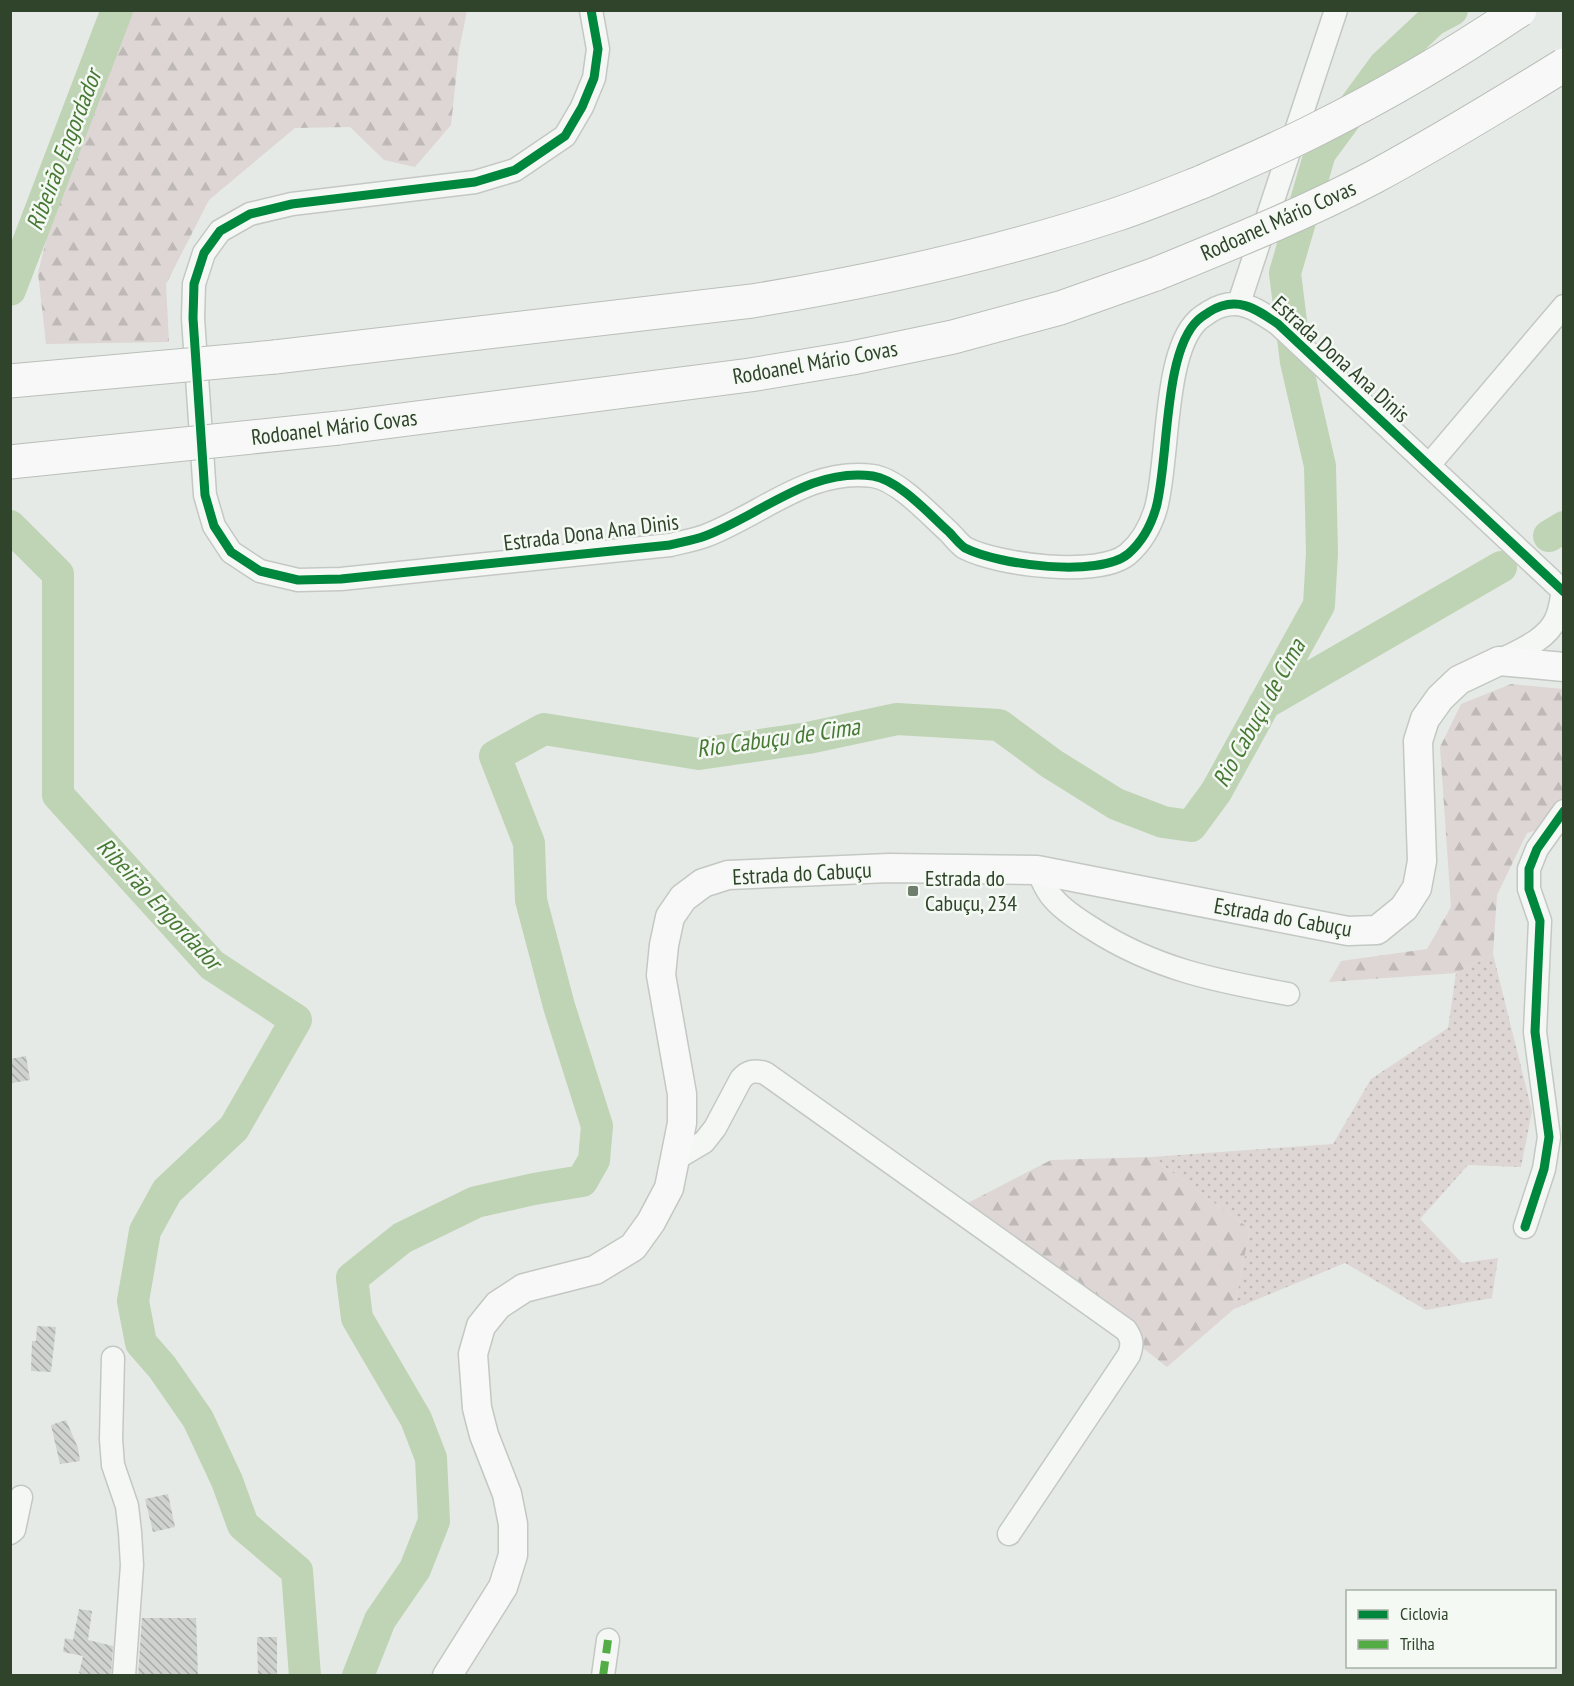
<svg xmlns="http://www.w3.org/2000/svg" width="1574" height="1686" font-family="'PT Sans Narrow',sans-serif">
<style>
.grass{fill:url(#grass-dots)}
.forest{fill:url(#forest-firs)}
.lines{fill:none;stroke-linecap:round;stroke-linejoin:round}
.river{stroke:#bed4b4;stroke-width:32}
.building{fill:url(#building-back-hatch)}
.minor-casing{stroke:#c4c8c4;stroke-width:25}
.major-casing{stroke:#c3c8c2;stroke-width:31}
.highway-casing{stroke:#b9bfb8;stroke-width:35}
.minor{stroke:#f5f7f5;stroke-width:22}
.major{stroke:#f8f8f8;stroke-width:28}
.highway{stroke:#f8f8f8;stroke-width:33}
.highway-bridge-casing{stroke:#b9bfb8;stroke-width:35;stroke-linecap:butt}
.highway-bridge{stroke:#f8f8f8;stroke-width:33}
.quiet{stroke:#54ad44;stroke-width:8;stroke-dasharray:15 8;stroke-linecap:butt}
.cycleway-casing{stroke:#f5f9f4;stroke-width:13}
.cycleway{stroke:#00873e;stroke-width:9}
.poi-dot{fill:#707e6c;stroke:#f5f9f4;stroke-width:2}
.labels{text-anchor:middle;stroke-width:5;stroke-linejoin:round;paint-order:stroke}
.street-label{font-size:22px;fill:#30442b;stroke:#f5f9f4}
.poi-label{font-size:22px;fill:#30442b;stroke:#f5f9f4;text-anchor:start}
.water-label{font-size:24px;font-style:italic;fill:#477935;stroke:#f5f9f4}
</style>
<defs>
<pattern id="grass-dots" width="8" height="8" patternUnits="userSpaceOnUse" patternTransform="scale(1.5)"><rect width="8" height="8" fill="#ddd6d4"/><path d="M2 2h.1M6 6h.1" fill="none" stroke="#beb9b6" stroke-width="1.8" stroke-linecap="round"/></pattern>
<pattern id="forest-firs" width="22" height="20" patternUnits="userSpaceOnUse" patternTransform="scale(1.5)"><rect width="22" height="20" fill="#ddd6d4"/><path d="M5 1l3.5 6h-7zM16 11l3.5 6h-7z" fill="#beb9b6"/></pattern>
<pattern id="building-back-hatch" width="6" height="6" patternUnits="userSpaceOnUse" patternTransform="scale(1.5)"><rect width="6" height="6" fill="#cfd2ce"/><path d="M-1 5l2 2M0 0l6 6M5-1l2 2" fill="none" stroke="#a8aca7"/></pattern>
</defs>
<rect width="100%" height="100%" fill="#e6eae6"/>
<!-- grass -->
<path class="grass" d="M1493,954L1532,1111L1521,1167L1468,1165L1420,1219L1462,1263L1498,1258L1492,1298L1426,1310L1345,1263L1234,1309L1250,1229L1151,1157L1333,1144L1371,1079L1448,1028L1456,973Z"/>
<!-- forest -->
<path class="forest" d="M102,11H467L459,50L451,125L415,167L384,160L350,127L295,128L209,200L166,284L169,342L46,344L38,273Z
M1511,684L1563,689V822L1527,833L1497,895L1493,954L1456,973L1329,982L1341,961L1427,949L1451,907L1440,747L1461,704Z
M1151,1157L1250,1229L1234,1309L1167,1367L962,1206L1051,1160Z"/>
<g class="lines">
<!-- river -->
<path class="river" d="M10,290L117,10
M10,526L58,574V795L212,965L296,1020L234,1128L167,1191L145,1231L133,1301L141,1343L162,1367L198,1419L227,1481L243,1525L297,1571L305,1676
M1549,536L1564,527
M1264,704L1501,567
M358,1676L380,1620L415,1569L434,1521L431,1458L416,1419L357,1318L352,1278L402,1238L476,1202L534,1189L582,1181L594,1160L597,1126L559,1006L531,900L529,843L495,756L544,729L699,754L808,738L897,719L999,725L1052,764L1116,804L1163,822L1191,826L1216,792L1319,605L1322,553L1320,466L1296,362L1285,273L1320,153L1384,66L1433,20L1452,10"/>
</g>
<!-- building -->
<path class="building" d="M26,1056L30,1080L12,1083L10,1059Z
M37,1326L56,1327L51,1372L31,1371L32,1341H36Z
M66,1420L78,1448L80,1461L60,1464L51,1425Z
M168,1494L175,1527L153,1532L145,1499Z
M79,1609L92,1611L88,1640L113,1646L111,1676H87L79,1673L83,1656L63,1652L65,1638L73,1640Z
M142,1618H196L198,1676H138Z
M257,1637H277V1676H258Z"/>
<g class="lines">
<defs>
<path id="minor" d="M591,10L598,49L594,78L582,107L565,136L515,170L475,182L292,204L250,214L220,231L204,253L194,284L193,318L205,495L214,526L231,552L260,571L298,580L341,579L670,545C682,542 694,540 705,536C761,515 810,467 873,476C899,480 930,515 949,532C954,537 959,544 965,548C998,565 1099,578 1128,554C1142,542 1151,525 1156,508C1169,461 1163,352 1198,320C1201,317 1205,315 1209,312C1236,295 1255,308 1278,324L1564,592
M1239,303L1336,10
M1429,465L1564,306
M1499,661C1518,651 1547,640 1556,619C1560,611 1561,600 1563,591
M1037,870C1042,879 1046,891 1053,898C1063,910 1080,921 1093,929C1155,969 1217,981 1288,994
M677,1158L704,1142L715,1128L741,1079C748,1071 754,1070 765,1073L1126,1330C1132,1339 1133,1344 1129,1355L1009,1534
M1525,1227L1544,1169L1549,1137L1535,1032L1540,921L1529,889V869L1537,849L1564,811
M113,1358L111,1439L113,1465L127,1506L130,1532L132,1565L124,1676
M10,1533L14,1530L21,1497
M603,1676L608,1640"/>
<path id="major" d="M447,1676L503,1587L513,1555V1524L507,1494L484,1435L477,1408L473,1354L481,1326L498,1305L524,1288L595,1270L633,1247L651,1222L669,1188L682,1123V1094L661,975L664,945L670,917L683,898L703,883L728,875L889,868L1037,870L1348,931L1377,930L1404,908L1417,888L1422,861L1418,741L1425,719L1440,698L1459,680L1499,661L1564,667"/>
<path id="highway" d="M275,357L752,301C875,281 997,254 1115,215C1145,205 1174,193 1204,181
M339,428L750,375L852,358L953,337L1060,308L1156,274"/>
</defs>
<!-- minor casing -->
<use href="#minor" class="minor-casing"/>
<!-- major casing -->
<use href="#major" class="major-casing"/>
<!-- highway casing -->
<use href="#highway" class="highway-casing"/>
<!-- minor -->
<use href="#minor" class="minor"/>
<!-- major -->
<use href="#major" class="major"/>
<!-- highway -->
<use href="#highway" class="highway"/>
<defs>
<path id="highway-bridge" d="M1204,181C1242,164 1280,148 1317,129C1387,94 1455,54 1520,10
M1156,274C1229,244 1304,214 1374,177C1439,142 1501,104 1564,65
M10,381L275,357
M10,462L339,428"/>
</defs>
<!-- highway-bridge casing -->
<use href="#highway-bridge" class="highway-bridge-casing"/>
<!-- highway-bridge -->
<use href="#highway-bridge" class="highway-bridge"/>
<!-- quiet -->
<path class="quiet" d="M603,1676L608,1640"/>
<defs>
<path id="cycleway" d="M591,10L598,49L594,78L582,107L565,136L515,170L475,182L292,204L250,214L220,231L204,253L194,284L193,318L205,495L214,526L231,552L260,571L298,580L341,579L670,545C682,542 694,540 705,536C761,515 810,467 873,476C899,480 930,515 949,532C954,537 959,544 965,548C998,565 1099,578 1128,554C1142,542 1151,525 1156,508C1169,461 1163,352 1198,320C1201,317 1205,315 1209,312C1236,295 1255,308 1278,324L1564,592
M1525,1227L1544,1169L1549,1137L1535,1032L1540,921L1529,889V869L1537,849L1564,811"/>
</defs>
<!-- cycleway casing -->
<use href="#cycleway" class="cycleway-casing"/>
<!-- cycleway -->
<use href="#cycleway" class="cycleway"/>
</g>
<!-- markers -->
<rect class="poi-dot" x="907" y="885" width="12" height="12" rx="3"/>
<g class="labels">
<!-- street labels -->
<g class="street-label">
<text transform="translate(1278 220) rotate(-24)" y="8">Rodoanel Mário Covas</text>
<text transform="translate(1341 359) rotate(42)" y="8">Estrada Dona Ana Dinis</text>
<text transform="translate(815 362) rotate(-10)" y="8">Rodoanel Mário Covas</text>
<text transform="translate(334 427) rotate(-7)" y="8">Rodoanel Mário Covas</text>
<text transform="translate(591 532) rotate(-7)" y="8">Estrada Dona Ana Dinis</text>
<text transform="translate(802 873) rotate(-3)" y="8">Estrada do Cabuçu</text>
<text transform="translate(1283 917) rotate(10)" y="8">Estrada do Cabuçu</text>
</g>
<!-- poi labels -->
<g class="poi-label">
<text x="925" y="886">Estrada do<tspan x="925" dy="25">Cabuçu, 234</tspan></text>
</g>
<!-- water labels -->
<g class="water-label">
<text transform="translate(64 150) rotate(-69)" y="8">Ribeirão Engordador</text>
<text transform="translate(1259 713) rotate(-61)" y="8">Rio Cabuçu de Cima</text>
<text transform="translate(778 738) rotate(-8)" y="8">Rio Cabuçu de Cima</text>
<text transform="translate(159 904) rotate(47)" y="8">Ribeirão Engordador</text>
</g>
</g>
<!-- border -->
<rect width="1574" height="1686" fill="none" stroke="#30442b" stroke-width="24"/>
<!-- legend -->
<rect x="1346" y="1590" width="210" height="78" fill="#f5f9f4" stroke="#a6b1a4" stroke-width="1.5"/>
<rect x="1358" y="1610" width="30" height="9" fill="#00873e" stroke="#a6b1a4" stroke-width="1.5"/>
<text x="1400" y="1620" font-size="18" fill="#30442b">Ciclovia</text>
<rect x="1358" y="1640" width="30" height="9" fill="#54ad44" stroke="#a6b1a4" stroke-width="1.5"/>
<text x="1400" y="1650" font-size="18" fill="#30442b">Trilha</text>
</svg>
